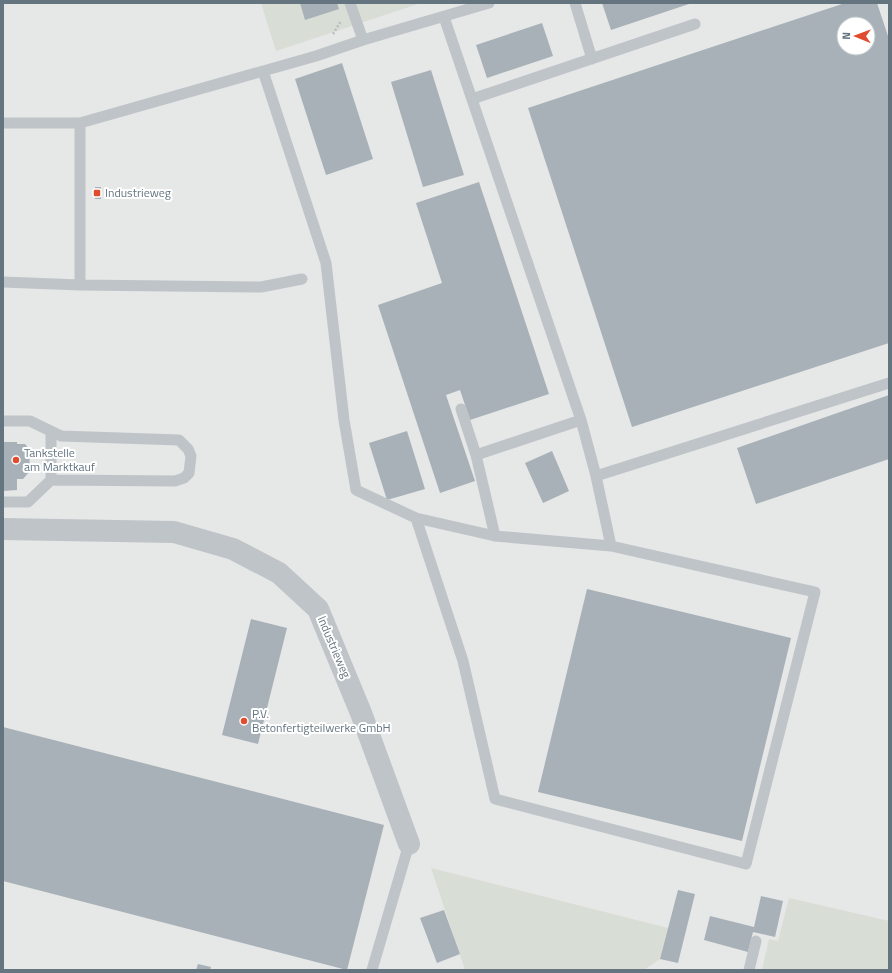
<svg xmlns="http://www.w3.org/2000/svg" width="892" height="973" font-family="'Titillium Web',sans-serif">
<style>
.built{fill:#e6e7e7;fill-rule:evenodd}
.green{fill:#d8ddd5}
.building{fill:#a8b1b7;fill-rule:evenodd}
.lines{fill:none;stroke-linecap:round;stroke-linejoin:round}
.path{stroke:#babdc0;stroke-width:2.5;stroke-dasharray:2 2;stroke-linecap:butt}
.lane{stroke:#bfc4c8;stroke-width:11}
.street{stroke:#bfc4c8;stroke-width:22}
.poi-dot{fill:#e04d2e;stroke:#fff;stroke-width:1.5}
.labels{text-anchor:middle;stroke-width:4;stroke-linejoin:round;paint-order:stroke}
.poi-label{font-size:12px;fill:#647580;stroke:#fff;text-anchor:start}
.street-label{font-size:12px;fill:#647580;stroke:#fff}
</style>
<rect width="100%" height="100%" fill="#f8f8f6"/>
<!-- built -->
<path class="built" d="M3,3H889V970H3ZM844,24H868V48H844Z"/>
<!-- green -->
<path class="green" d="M261,3H421L276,51Z
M431,868L668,928L660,959L644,970H465Z
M789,898L889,921V970H762L769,939L778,941Z"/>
<!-- building -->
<path class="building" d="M300,3H337L339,9L305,20Z
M602,3H692L611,30Z
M845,3H877L889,39V343L632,427L528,108ZM844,24H868V48H844Z
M542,23L553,56L487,78L476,45Z
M342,63L373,159L326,175L295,79Z
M431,70L464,175L423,187L391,82Z
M479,182L549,394L470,420L460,390L446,395L475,481L440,493L378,305L442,283L416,203Z
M95,187H101V199H95Z
M889,395V459L756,504L737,448Z
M407,431L425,489L387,500L369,443Z
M3,442H17V444H25L29,449L30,471L23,479H17V490L3,491Z
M552,451L569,491L543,503L525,463Z
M587,589L791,638L742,841L538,792Z
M251,619L287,628L258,744L222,735Z
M3,727L384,825L347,970L3,881Z
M678,890L695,894L678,963L660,959Z
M761,896L783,901L775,937L753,932L748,952L704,940L710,916L754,927Z
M444,910L460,954L437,963L420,918Z
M198,964L211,967L210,970H196Z"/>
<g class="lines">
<!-- path -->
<path class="path" d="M333,34L341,21"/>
<!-- lane -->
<path class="lane" d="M350,3L363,40
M575,3L592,59
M444,17L581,420L596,476L889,383
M263,71L326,263L344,420L356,490L416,518
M472,99L695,24
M3,123H80L316,56L363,40L489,3
M3,282L80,285V123
M80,285L261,287L302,279
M461,409L476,455L581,420
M3,421H30L61,436L179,440L188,449L191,456L189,473L184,478L175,481L51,480L28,502H3
M51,431V480
M476,455L495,536
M596,476L611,546L815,592L746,864L495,799L463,661L416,518L495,536L611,546
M372,970L409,844
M749,970L756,941"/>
<!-- street -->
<path class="street" d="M3,529L174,532L233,549L279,573L318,609L361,713L409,844"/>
</g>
<!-- markers -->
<g class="poi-dot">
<rect x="93" y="189" width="8" height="8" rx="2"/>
<circle cx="16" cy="460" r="4"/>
<circle cx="244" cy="721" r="4"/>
</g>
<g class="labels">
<!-- poi labels -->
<g class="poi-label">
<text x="105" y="197">Industrieweg</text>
<text x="24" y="457">Tankstelle<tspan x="24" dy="14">am Marktkauf</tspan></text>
<text x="252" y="718">P.V.<tspan x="252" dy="14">Betonfertigteilwerke GmbH</tspan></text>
</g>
<!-- street labels -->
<g class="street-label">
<text transform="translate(334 647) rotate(67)" y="4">Industrieweg</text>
</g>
</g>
<!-- border -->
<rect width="892" height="973" fill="none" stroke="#647580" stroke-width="8"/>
<!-- north arrow -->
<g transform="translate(856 36) rotate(271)"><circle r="19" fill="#ffffff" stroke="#c1c8cc"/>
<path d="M0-3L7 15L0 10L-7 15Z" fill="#e04d2e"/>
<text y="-6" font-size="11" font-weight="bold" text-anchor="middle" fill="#647580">N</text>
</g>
</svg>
